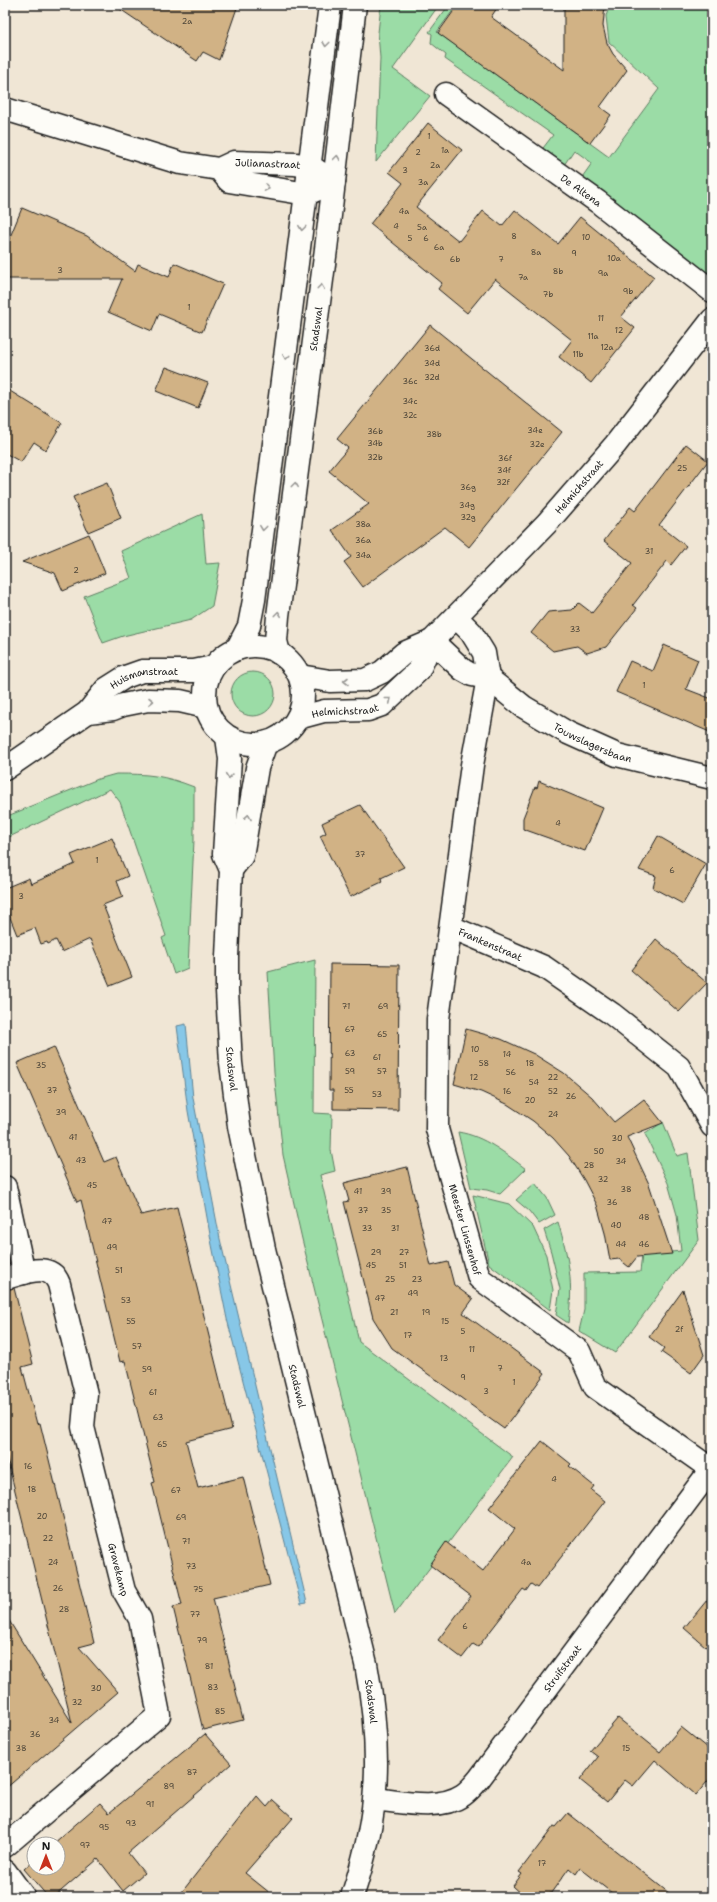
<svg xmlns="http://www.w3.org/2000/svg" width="717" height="1902" font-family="'Shantell Sans',sans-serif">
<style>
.green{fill:#9bdca6;stroke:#5c7c61}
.water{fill:#87c7e7;stroke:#5c8396}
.building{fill:#d1b285;stroke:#1c1c1c}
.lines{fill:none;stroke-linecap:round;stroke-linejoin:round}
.street-casing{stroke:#1c1c1c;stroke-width:25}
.secondary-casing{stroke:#1c1c1c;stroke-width:25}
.street{stroke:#fdfcf7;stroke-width:22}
.secondary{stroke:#fdfcf7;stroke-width:22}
.oneway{stroke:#989794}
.labels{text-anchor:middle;stroke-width:3.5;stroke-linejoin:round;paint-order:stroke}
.number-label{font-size:8px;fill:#494236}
.street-label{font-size:10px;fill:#1c1c1c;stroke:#fdfcf7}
</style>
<rect width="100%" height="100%" fill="#f0e6d5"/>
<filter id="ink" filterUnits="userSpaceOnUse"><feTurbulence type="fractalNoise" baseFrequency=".025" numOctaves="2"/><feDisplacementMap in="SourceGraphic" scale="8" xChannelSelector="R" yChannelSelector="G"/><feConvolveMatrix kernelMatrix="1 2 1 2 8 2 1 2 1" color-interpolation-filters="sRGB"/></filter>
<g filter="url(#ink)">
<!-- green -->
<path class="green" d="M381,5H439L393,69L430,96L376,162L380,58L378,33Z
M449,5H457L437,32L609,157L659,89L609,42L606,16L610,5H712V277L580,180L592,163L574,150L562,168L540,152L553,135L445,59L446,55L431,43L432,34L429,32Z
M202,514L206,564L220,563L212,606L191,620L123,636L103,643L84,596L131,578L121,551Z
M231 694a22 22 0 1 1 44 0a22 22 0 1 1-44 0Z
M116,774C149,774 163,775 194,787V840L188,968L174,974L162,938L166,936L120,802L110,789L5,839V817L98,779Z
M315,960L314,1113L332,1114L331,1150L335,1171L320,1175L359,1342L513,1457L395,1614L302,1239L283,1155L274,1072L268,972Z
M663,1122L677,1156L688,1153L699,1240L615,1353L579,1331L584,1310V1273L640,1272L642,1255L681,1251L677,1215L668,1183L645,1134Z
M458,1132C484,1136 505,1153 526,1169L500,1194L487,1190L471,1188Z
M535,1183L547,1198L555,1215L539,1224L529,1211L516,1200Z
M473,1195L509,1204L533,1227L546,1255L553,1290L550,1310L489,1264Z
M558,1222C569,1259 574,1284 568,1323L556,1315L560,1289L551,1252L544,1230Z"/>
<!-- water -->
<path class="water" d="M186,1024L193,1098L220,1239L307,1603L301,1604L227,1319L211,1240L188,1111L177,1026Z"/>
<!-- building -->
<path class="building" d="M114,5H238L219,60L203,52L197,61Z
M458,5H499L491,17L564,70V5H605L603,26L607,43L613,54L627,70L600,107L611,115L590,143L438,33Z
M428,123L462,150L416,207L459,241L483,211L502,226L515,210L558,244L580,217L654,277L621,317L635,328L591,383L559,357L572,340L495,279L467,313L438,289L442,283L370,224L403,183L389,172Z
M22,208L87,236L135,271L138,264L169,277L174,263L223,284L202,332L159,314L152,331L108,312L122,279H5V249Z
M430,325L562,432L469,547L445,527L363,587L344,562L351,557L332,530L369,504L329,471L348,448L337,439Z
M166,367L208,383L198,408L156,391Z
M5,388L62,423L46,450L34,442L21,462L5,453Z
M686,444L708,461L659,525L686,546L671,565L667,561L633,605L637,608L606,647L587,653L577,646L553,651L531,633L548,612L572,610L579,603L592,613L632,563L604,541L630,507L635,511Z
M107,483L121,518L88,532L73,497Z
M89,534L105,573L63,591L55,573L22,562Z
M664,645L698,660L686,689L712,699V733L616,692L630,661L653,671Z
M539,781L603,808L585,851L523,829V818L535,787L537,788Z
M360,805L404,867L381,878L382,882L350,897L320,836L326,833L322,823Z
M658,836L706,864L683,904L653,888L656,876L639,870Z
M112,838L128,876L117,881L123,897L103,905L132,977L110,986L90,939L62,952L56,940L48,944L47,942L41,944L35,928L17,935L5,905V888L29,878L31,884L75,864L71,855Z
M656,939L707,983L679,1012L631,970Z
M330,964L399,965L398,1110L333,1109V1090H329Z
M466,1029L501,1039L534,1054L564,1073L592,1097L614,1122L644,1099L663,1123L627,1137L649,1184L672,1254L637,1257L629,1267L619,1259L610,1260L605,1233L597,1205L584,1180L569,1156L553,1138L533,1121L507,1104L481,1092L454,1084Z
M54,1047L104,1162L116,1157L141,1215L177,1207L232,1429L186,1441L198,1488L243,1477L270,1585L213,1598L243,1720L203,1730L173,1607L182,1605L152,1483L155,1482L125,1361L120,1362L81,1200L77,1202L17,1063Z
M407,1167L431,1266L448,1262L454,1285L473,1299L463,1313L545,1373L504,1429L392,1348L373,1318L344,1202L349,1201L344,1183Z
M14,1288L33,1364L22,1367L37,1424L40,1423L94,1643L79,1647L118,1692L5,1789V1614L72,1723L5,1450V1290Z
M683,1290L704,1355L691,1373L661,1352L664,1348L649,1337Z
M542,1441L571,1464L569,1466L594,1486L591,1490L605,1501L537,1588L531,1584L526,1591L523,1589L478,1647L473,1644L462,1658L438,1640L471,1596L430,1565L446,1542L483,1571L515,1529L489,1508Z
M712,1594V1652L684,1628Z
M618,1718L660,1752L681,1727L712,1752V1776L696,1795L655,1760L633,1786L625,1780L607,1802L580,1780L598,1757L590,1751Z
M205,1734L231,1764L128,1853L144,1873L123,1891L98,1859L54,1897H48L24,1869L34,1860V1868H58V1844H53L100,1803L109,1813Z
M257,1796L267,1807L273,1800L293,1818L245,1873L275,1897H178Z
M568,1813L674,1897H617L580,1868L576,1874L569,1868L548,1897H525L513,1886L522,1874L519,1872L554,1826L556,1827Z"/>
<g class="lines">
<defs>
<g id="street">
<path id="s1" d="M446,94L598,202L712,291"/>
<path id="s2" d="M5,109L180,163L219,169L234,162L295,164L310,166L334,182L307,194L229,181L219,169"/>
<path id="s3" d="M457,618L471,632L484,653L488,678L472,765L438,1019L437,1129L479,1278L579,1351L595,1387L711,1469"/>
<path id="s4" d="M432,641L463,670L472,675L488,678L524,707L568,733L617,755L712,778"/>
<path d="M300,676L330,681L365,680L382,672L404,653L432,641"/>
<path id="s5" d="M298,718L324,711L368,710L382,705L419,670L432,641"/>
<path id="s6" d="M451,927L544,967L612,1014L679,1067L712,1126"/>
<path d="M5,1187L24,1273"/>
<path id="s7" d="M5,1278C23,1274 50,1260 59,1284L86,1394L83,1427L124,1591L140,1619L159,1715L5,1846"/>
<path id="s8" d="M375,1799C402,1802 439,1811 463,1795C469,1791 474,1785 479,1779L712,1468"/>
<path d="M5,1871L24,1897"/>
</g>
<g id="secondary">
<path id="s9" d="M432,641L547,523L615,445L712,320"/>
<circle cx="254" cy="695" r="49"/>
<path d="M237,649L249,626L254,600L330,5"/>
<path id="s10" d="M279,653L276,641L278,616L326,249L355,5"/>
<path d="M88,712L113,709L123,705L148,700L180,701L206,707"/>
<path id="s11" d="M227,737L230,759L224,854L231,870L227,957V991L231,1063L239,1126L264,1249L366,1664C382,1751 380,1813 352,1897"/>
<path id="s12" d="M5,769L88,712L106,689L125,677L142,671H194L213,667"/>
<path d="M231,870L242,856L257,768L266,743"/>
</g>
</defs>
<!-- street casing -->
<use href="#street" class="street-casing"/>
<!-- secondary casing -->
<use href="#secondary" class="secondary-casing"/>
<!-- street -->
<use href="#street" class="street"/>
<!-- secondary -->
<use href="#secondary" class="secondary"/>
</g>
<!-- one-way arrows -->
<defs><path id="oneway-chevron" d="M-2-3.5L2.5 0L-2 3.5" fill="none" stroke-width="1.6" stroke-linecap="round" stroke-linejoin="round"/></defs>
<g class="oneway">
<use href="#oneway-chevron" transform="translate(326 44) rotate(97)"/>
<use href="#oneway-chevron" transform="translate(337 158) rotate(-83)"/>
<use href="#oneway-chevron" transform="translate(267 188) rotate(10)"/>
<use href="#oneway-chevron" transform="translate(302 228) rotate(97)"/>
<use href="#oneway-chevron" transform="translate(321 287) rotate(-83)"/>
<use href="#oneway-chevron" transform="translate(286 357) rotate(97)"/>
<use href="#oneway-chevron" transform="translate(295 485) rotate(-83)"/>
<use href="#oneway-chevron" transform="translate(263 528) rotate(97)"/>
<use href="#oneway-chevron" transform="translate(278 614) rotate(-83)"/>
<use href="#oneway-chevron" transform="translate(346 681) rotate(180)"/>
<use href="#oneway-chevron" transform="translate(389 700) rotate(-39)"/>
<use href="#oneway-chevron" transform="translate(151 701)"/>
<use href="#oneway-chevron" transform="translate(229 776) rotate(95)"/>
<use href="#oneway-chevron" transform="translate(248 817) rotate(-80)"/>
</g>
</g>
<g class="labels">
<!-- number labels -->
<g class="number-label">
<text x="187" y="24">2a</text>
<text x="429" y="139">1</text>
<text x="445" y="153">1a</text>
<text x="418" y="155">2</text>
<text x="435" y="168">2a</text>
<text x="405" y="173">3</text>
<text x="423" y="185">3a</text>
<text x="404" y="214">4a</text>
<text x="396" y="229">4</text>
<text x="422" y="230">5a</text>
<text x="514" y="239">8</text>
<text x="586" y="240">10</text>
<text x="410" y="241">5</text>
<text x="426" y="241">6</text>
<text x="439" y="250">6a</text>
<text x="536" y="255">8a</text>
<text x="574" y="256">9</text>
<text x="614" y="261">10a</text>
<text x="455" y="262">6b</text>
<text x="501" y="262">7</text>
<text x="60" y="273">3</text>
<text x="558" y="274">8b</text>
<text x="603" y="276">9a</text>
<text x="523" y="280">7a</text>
<text x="628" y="294">9b</text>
<text x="548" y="297">7b</text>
<text x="189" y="310">1</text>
<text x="601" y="321">11</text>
<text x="619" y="333">12</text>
<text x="593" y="339">11a</text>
<text x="607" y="350">12a</text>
<text x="432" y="351">36d</text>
<text x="578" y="357">11b</text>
<text x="432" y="366">34d</text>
<text x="432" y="380">32d</text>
<text x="410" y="384">36c</text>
<text x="410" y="404">34c</text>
<text x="410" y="418">32c</text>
<text x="535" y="433">34e</text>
<text x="375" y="434">36b</text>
<text x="434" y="437">38b</text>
<text x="375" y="446">34b</text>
<text x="537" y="447">32e</text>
<text x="375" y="460">32b</text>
<text x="505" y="461">36f</text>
<text x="682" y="471">25</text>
<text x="504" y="473">34f</text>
<text x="503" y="485">32f</text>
<text x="468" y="490">36g</text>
<text x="467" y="508">34g</text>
<text x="468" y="520">32g</text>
<text x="363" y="527">38a</text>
<text x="363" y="543">36a</text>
<text x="649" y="554">31</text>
<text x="363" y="558">34a</text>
<text x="76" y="573">2</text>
<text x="575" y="632">33</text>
<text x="644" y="688">1</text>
<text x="558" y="826">4</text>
<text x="360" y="857">37</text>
<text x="97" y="863">1</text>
<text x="672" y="873">6</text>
<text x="21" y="899">3</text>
<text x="346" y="1009">71</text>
<text x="383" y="1009">69</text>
<text x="350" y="1032">67</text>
<text x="382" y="1037">65</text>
<text x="475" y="1052">10</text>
<text x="350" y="1056">63</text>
<text x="507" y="1057">14</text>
<text x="377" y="1060">61</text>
<text x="484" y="1066">58</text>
<text x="530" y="1066">18</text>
<text x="41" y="1068">35</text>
<text x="350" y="1074">59</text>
<text x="382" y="1074">57</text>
<text x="511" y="1075">56</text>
<text x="474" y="1080">12</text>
<text x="553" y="1080">22</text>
<text x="534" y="1085">54</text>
<text x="52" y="1093">37</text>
<text x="349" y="1093">55</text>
<text x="507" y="1094">16</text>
<text x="553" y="1094">52</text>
<text x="377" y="1097">53</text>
<text x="571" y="1099">26</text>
<text x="530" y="1103">20</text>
<text x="61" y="1115">39</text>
<text x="553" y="1117">24</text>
<text x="73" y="1140">41</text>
<text x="617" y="1141">30</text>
<text x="599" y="1154">50</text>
<text x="81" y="1163">43</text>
<text x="621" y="1164">34</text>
<text x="589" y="1168">28</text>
<text x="603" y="1182">32</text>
<text x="92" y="1188">45</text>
<text x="626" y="1192">38</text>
<text x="358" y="1194">41</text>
<text x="386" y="1194">39</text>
<text x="612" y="1205">36</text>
<text x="363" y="1213">37</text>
<text x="386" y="1213">35</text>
<text x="644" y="1220">48</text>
<text x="107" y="1224">47</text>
<text x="616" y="1228">40</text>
<text x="367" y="1231">33</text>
<text x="395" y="1231">31</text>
<text x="621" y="1247">44</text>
<text x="644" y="1247">46</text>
<text x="112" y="1250">49</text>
<text x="376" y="1255">29</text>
<text x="404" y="1255">27</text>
<text x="371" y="1268">45</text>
<text x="403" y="1268">51</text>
<text x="119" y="1273">51</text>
<text x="390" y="1282">25</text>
<text x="417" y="1282">23</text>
<text x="413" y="1296">49</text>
<text x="380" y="1301">47</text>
<text x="126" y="1303">53</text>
<text x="394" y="1315">21</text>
<text x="426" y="1315">19</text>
<text x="131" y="1324">55</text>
<text x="445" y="1324">15</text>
<text x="679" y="1332">2f</text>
<text x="463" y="1334">5</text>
<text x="408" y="1338">17</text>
<text x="137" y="1349">57</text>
<text x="472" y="1352">11</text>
<text x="444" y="1361">13</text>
<text x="500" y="1371">7</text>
<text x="147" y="1372">59</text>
<text x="463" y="1380">9</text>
<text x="514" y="1385">1</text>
<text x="486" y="1394">3</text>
<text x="153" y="1395">61</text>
<text x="158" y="1420">63</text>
<text x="162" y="1447">65</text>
<text x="28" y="1469">16</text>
<text x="554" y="1482">4</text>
<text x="32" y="1492">18</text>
<text x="176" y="1493">67</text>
<text x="42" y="1519">20</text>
<text x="181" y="1520">69</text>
<text x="48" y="1541">22</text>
<text x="186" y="1544">71</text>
<text x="53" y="1565">24</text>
<text x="526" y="1565">4a</text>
<text x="191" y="1569">73</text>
<text x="58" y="1591">26</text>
<text x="198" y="1592">75</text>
<text x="64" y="1612">28</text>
<text x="195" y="1617">77</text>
<text x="465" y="1629">6</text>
<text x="202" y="1643">79</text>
<text x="209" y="1669">81</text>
<text x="213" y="1690">83</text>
<text x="96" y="1691">30</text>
<text x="77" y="1705">32</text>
<text x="220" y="1714">85</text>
<text x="54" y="1723">34</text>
<text x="35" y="1737">36</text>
<text x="21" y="1751">38</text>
<text x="626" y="1751">15</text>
<text x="192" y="1775">87</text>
<text x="169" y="1789">89</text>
<text x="150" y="1807">91</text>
<text x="131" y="1826">93</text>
<text x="104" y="1830">95</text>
<text x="85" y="1848">97</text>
<text x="542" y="1866">17</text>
</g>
<!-- street labels -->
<g class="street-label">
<text dy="4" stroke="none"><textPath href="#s2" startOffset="273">Julianastraat</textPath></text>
<text dy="4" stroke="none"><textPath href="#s1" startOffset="166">De Altena</textPath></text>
<text dy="4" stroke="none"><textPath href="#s10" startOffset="327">Stadswal</textPath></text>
<text dy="4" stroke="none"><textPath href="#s9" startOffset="213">Helmichstraat</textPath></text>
<text dy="4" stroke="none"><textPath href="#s12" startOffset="171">Huismanstraat</textPath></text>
<text dy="4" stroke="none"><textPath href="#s5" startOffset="48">Helmichstraat</textPath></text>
<text dy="4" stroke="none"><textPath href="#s4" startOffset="193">Touwslagersbaan</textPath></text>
<text dy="4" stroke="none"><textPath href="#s6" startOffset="43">Frankenstraat</textPath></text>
<text dy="4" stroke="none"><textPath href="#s11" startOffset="334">Stadswal</textPath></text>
<text dy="4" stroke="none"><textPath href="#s3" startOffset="629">Meester Linssenhof</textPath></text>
<text dy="4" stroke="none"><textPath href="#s11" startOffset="658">Stadswal</textPath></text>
<text dy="4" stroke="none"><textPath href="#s7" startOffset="354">Gravekamp</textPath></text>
<text dy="4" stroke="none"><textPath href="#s8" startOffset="251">Struifstraat</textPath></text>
<text dy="4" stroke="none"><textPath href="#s11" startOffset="982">Stadswal</textPath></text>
</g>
</g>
<!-- margin -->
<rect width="717" height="1902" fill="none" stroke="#fdfcf7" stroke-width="20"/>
<rect x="10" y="10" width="697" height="1882" fill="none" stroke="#1c1c1c" stroke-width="1.5" filter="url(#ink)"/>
<!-- north arrow -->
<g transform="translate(46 1856)"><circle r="19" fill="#fdfcf7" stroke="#a3a29f"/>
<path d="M0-3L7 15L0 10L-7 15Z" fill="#c8321e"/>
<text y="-6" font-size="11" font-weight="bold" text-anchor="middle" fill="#1c1c1c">N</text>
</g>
</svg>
